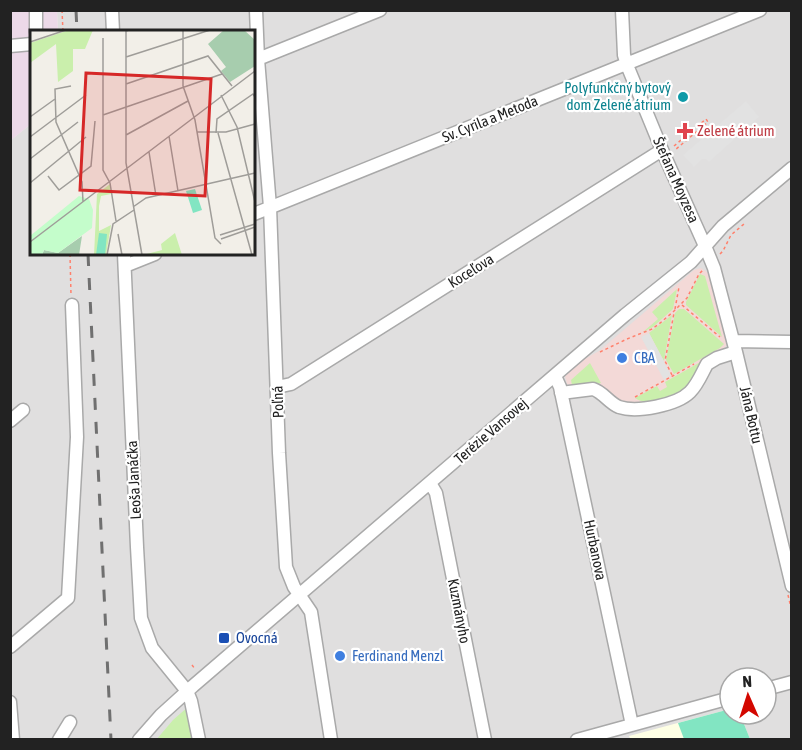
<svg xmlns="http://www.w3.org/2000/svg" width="802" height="750" font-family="'Asap Condensed',sans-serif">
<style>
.residential{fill:#e0dfdf;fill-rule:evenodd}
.commercial{fill:#f3d9d7}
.industrial{fill:#ecd9e8}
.education{fill:#feffe4}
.grass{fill:#caefac}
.pitch{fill:#82e5c2}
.parking{fill:#e2e2e2}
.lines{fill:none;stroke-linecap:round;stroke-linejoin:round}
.minor-casing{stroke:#a9a9a9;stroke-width:15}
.path{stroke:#ff806c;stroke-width:1.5;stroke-dasharray:3 3;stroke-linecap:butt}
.minor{stroke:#fff;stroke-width:12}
.rail{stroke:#707070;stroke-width:3;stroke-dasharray:12 12;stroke-linecap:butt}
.culture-dot{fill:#0f9aa8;stroke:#fff;stroke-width:2}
.health-dot{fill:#e0444e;stroke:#fff;stroke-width:2}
.shop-dot{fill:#3f7fe0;stroke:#fff;stroke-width:2}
.transit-dot{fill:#1a4fb4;stroke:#fff;stroke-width:2}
.labels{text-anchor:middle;stroke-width:4.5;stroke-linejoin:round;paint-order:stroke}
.culture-label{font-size:15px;fill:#0d838f;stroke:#fff;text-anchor:end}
.street-label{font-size:15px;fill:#222;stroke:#fff}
.health-label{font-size:15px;fill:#be3a42;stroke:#fff;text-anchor:start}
.shop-label{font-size:15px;fill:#366cbe;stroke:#fff;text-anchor:start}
.transit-label{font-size:15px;fill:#164399;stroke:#fff;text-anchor:start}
.inset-road{fill:none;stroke:#9f9d99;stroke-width:1.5}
.view{fill:#d62828;fill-opacity:0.15;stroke:#d62828;stroke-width:3}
.inset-edge{fill:none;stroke:#222;stroke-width:3}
</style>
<rect width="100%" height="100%" fill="#f2efe8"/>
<!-- residential -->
<path class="residential" d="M57,11H791V739L11,740V140L31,124L32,254H254V32L58,31ZM730,678H766V714H730Z"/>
<!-- commercial -->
<path class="commercial" d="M701,268L707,272L709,275L727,341L726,346L721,351L683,381L648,403H622L567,384L565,376L567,371L579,362L599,351L694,270Z"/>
<!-- industrial -->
<path class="industrial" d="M11,11H57L58,31L32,32L31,124L11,140Z"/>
<!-- education -->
<path class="education" d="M730,709V714H740L750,739L631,740L629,736Z"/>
<!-- grass -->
<path class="grass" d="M700,274L705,276L722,337L686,305V302Z
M677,289L673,309L653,327L643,332L658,319L652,312Z
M679,309H684L724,344L720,348L674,374L666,360L675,313Z
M672,315L664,361L649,333Z
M704,360C700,367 697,375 692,382C682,395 649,409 635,398L657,386L660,391L667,387L665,382Z
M590,363L601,383L597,384L572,385L571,380Z
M189,706L196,739L156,740L173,720Z"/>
<!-- pitch -->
<path class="pitch" d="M730,709V714H740L750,739H684L678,723Z"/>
<!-- parking -->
<path class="parking" d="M746,101L759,117L709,162L706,159H702L694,167L683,155Z
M649,333L671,375L664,380L641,337Z"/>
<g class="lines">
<defs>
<path id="minor" d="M112,10L113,32
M256,10L258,59L270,207L279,453L286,567L294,587L311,612L331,740
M622,10L624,55L627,65L662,150L705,246L714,268L736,352L792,586
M36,32V10
M10,46L32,44
M258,59L380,10
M254,214L760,10
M124,254L137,547L141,618L152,648L187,691L191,701L199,740
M125,266L155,254
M733,341L792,342
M555,376L560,387L632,725
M277,387L291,384L662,150
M561,393L593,389C603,392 609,403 619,407C637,413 677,405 690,392C698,384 702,373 707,364L717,358L736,352
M10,421L23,410
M430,483L436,493L485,740
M10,647L68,598L77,437L72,305
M766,689L792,682
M10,702L13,740
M59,740L70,722
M139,740L161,715L193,686L625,315L691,262L723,226L792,168
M577,740L730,698"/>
</defs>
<!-- minor casing -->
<use href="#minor" class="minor-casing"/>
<!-- path -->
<path class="path" d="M62,10L63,32
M674,146L706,119L708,122L675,150
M70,254L71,295
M720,254L723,251L731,235L744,224
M682,305L720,337
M675,309L679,287
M600,352L627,339L652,329L659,324L674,311L687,298L699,274L703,270
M672,375L665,361L674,313
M635,397L694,364
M788,595L792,612
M192,665L195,669"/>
<!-- minor -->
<use href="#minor" class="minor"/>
<!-- rail -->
<path class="rail" d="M76,10L77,32
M88,254L111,740"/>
</g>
<!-- markers -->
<circle class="culture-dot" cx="683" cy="97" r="6"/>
<path class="health-dot" d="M682 122h6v6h6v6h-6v6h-6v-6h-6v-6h6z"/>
<g class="shop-dot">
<circle cx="622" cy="358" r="6"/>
<circle cx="340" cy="656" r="6"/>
</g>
<rect class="transit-dot" x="218" y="632" width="12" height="12" rx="3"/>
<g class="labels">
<!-- culture labels -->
<g class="culture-label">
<text x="671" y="93">Polyfunkčný bytový<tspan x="671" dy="17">dom Zelené átrium</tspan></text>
</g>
<!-- street labels -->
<g class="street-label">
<text transform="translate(490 119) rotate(-22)" y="5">Sv. Cyrila a Metoda</text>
<text transform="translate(676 180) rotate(66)" y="5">Štefana Moyzesa</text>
<text transform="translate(471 271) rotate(-32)" y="5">Koceľova</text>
<text transform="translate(278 402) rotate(-92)" y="5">Poľná</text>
<text transform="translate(751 415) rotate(77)" y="5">Jána Bottu</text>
<text transform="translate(491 431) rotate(-41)" y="5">Terézie Vansovej</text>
<text transform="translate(134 480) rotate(-93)" y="5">Leoša Janáčka</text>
<text transform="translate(595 550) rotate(78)" y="5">Hurbanova</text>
<text transform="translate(459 611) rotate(79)" y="5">Kuzmányho</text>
</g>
<!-- health labels -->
<g class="health-label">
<text x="697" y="136">Zelené átrium</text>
</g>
<!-- shop labels -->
<g class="shop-label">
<text x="634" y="363">CBA</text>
<text x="352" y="661">Ferdinand Menzl</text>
</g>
<!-- transit labels -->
<g class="transit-label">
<text x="236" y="643">Ovocná</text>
</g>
</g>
<!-- overview -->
<g transform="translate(30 30)">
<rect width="225" height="225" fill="#f2efe8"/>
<path d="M39,0H63L55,19H43V41L28,52L26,14L0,33V13ZM80,154L81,164L71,166L69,176V201L81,195L76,225H64L67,164ZM145,203L152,225H113L132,220L131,214Z" fill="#caefac"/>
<path d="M194,0H214L225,10V36L200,52L191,41L196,37L178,14ZM52,206L49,225H12L14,220L28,223Z" fill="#a7cdae"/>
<path d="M49,166L59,169L63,180L62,198L28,223L14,220L12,225H0V206Z" fill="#c4fdcb"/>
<path d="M165,159L172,180L163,183L156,161ZM69,203L77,204L75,225H66Z" fill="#82e5c2"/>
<path class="inset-road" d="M99,0L96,1V133L112,225M153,0V56L165,90L185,208L191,214M73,8V140L80,153L86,191M0,12L36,0M96,27L180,0M96,54L178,26L202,56M41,56L25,59L26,92L52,152L53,172M191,65L207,97L225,172M73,85L192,44M0,87L25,69M167,102H196L225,94M186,103L187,89L223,64L225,67M188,103L222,225M96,105L158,71M139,106L148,161M0,107L56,65M119,122L126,166M0,129L48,92M18,146L29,160L61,136L65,91M0,153L56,107M103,177L116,168L225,143M88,204L92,225M190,205L225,194M191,209L225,197M0,212L225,41M77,225L83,194L104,180"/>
<path class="view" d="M56,43L181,49L175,166L50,160Z"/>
<rect width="225" height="225" class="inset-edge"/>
</g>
<!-- border -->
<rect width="802" height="750" fill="none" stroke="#222222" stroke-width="24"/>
<!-- north arrow -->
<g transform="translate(748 696) rotate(357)"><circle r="28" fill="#ffffff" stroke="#a7a7a7" stroke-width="1.5"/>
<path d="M0-4.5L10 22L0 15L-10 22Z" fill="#d30700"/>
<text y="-9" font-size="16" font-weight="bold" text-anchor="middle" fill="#222222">N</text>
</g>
</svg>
